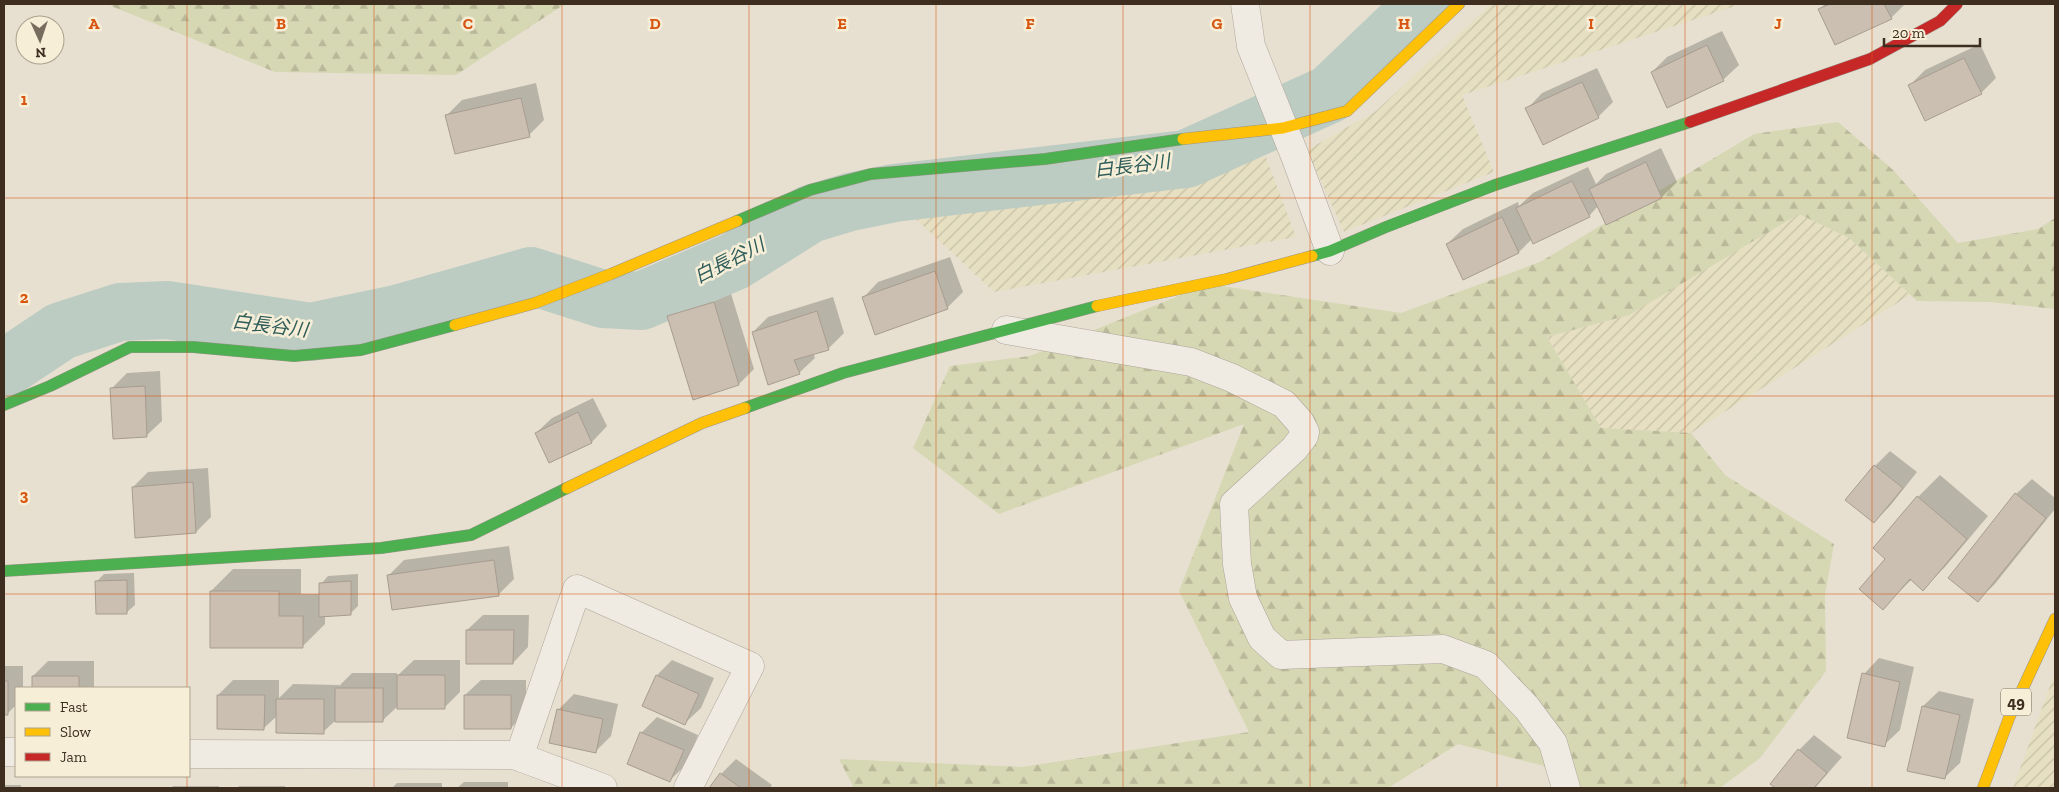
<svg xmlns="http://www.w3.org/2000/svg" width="2059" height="792" font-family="'Zilla Slab','Noto Sans JP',serif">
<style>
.farmland{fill:url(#farmland-furrows)}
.forest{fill:url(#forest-firs)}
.shadow{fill:#0003}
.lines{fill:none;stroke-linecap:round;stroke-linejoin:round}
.river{stroke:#bcccc2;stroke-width:58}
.building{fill:#cbbfb2;stroke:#a89c90}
.street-casing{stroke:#ada599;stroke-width:29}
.fast-casing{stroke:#9c958a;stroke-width:12}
.slow-casing{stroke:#9c958a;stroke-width:12}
.jam-casing{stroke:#9c958a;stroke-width:12}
.street{stroke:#efebe3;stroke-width:28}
.fast{stroke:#4caf50;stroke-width:11}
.slow{stroke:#ffc107;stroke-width:11}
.jam{stroke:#c62828;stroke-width:11}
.grid{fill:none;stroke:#d7550e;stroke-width:1;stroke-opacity:0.55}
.labels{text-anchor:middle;stroke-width:5;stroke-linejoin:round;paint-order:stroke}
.shield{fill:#f7eed8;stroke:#756857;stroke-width:1}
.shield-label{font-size:16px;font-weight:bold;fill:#3d2e20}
.water-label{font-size:19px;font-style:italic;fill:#2f5d5a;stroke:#f7eed8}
.grid-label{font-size:16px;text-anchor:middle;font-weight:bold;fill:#d7550e;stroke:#f7eed8;stroke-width:5;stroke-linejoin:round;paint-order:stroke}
</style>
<defs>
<pattern id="farmland-furrows" width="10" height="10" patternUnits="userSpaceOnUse" patternTransform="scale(1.25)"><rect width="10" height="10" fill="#e6dfc2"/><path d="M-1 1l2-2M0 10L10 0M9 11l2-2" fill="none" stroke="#c6c0a6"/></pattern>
<pattern id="forest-firs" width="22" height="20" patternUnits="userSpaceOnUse" patternTransform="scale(1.25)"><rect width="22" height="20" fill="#d6d7b3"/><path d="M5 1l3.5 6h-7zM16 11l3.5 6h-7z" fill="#b9b99a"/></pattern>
</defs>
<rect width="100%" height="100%" fill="#e7e0d1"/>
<!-- farmland -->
<path class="farmland" d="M1491,4H1742L1462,95L1494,172L1344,232L1307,150L1376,111Z
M1266,157L1296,237L994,292L903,207L1212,168Z
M1799,214L1849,238L1910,295L1691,433L1601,428L1547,337L1620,317Z
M2055,672V788H2013Z"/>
<!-- forest -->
<path class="forest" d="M112,4H565L456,75L275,72L111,6Z
M1838,122L1893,170L1958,243L2038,229L2055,218V309L1990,302L1917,301L1849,238L1799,214L1629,315L1547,337L1601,428L1691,433L1725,475L1834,544L1825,595L1826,671L1760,758L1720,788H1553L1544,766L1458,744L1388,788H854L839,759L1022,767L1249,732L1179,591L1244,424L999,514L913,448L950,366L1030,356L1208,284L1401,313L1540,262L1754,134Z"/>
<!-- shadow -->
<path class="shadow" d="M1825,4H1905L1891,18L1819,10Z
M1722,31L1739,65L1723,80L1652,72L1667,57Z
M1980,44L1996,78L1981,93L1910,85L1925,70Z
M1597,68L1613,102L1598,117L1527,109L1542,93Z
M536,83L544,120L529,135L446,116L462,100Z
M1661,148L1677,182L1662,197L1607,224L1598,206L1589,216L1532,239L1519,252L1447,244L1463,229L1518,202L1519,206L1533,193L1588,167L1596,184L1606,174Z
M950,257L963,292L947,308L863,298L878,282Z
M729,287L754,369L739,384L669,316L684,301Z
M833,297L844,333L828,349L813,353L815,358L799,373L753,332L768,317Z
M160,371L162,421L146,436L112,388L127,373Z
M593,398L607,426L592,442L550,461L536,433L552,418Z
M1890,451L1917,472L1890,506L1874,522L1875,466Z
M208,468L211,517L196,532L133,487L148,472Z
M1940,475L1988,516L1945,567L1923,589L1912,579L1883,608L1887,559L1918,497Z
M2032,479L2055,498V509L1994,585L1978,600L2016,494Z
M509,546L514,579L498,595L389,575L404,560Z
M233,569H301V594H321V584L328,576L358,574V606L350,614L325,615V624L303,646L211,591Z
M134,573L135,605L127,612L97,581L104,574Z
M483,615H529L528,647L513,663L467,630Z
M1879,658L1914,667L1900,730L1884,745L1864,674Z
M414,660H460V692L444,708L399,705L382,721H335L323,732L278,715L264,728L218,695L233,680H279V698L293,684L339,685V686L352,673H397V676Z
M672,660L714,678L701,708L685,723L657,675Z
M48,661H94V688H33V676Z
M4,666H23V688H16V705L7,714H4Z
M481,680H526V712L511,728L465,695Z
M1939,691L1974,699L1960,763L1944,778L1923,706Z
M574,694L618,704L611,736L595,752L558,710Z
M657,717L698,735L686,765L670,780L641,733Z
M1814,735L1842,757L1815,788H1777L1771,784L1799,750Z
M736,759L772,785L770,788H710L721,774Z
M464,782H508V788H457Z
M397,783H442V788H392Z
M4,785H21V788H4Z
M173,786H219V788H171Z
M239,786H285V788H237Z
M156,787V788H110Z"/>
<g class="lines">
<!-- river -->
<path class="river" d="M4,369L61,331L120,312L167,310L311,332L397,314L531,276L603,299L641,301L735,261L810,214L850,202L894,193L1186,159L1330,94L1424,4"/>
</g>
<!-- building -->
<path class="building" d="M1830,4H1884L1892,19L1835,45L1818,9Z
M1707,45L1724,81L1667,108L1651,72Z
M1964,58L1982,94L1925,121L1908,85Z
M1582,82L1599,118L1543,145L1525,108Z
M521,98L530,137L455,154L445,115Z
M1646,162L1662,198L1606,225L1589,189Z
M1572,181L1590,217L1533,244L1516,208Z
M1502,217L1519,253L1463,280L1446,244Z
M935,271L948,309L875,335L862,297Z
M714,302L739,385L693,400L667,316Z
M817,311L829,350L794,360L800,374L768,385L752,332Z
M145,386L147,437L113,439L110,388Z
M578,412L592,443L549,463L535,433Z
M1874,465L1903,488L1874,523L1845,500Z
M193,482L196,533L135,538L132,487Z
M2015,493L2046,518L1978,602L1948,578Z
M1917,496L1967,539L1923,591L1910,579L1883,610L1859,589L1885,559L1873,548Z
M494,560L499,596L392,610L387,575Z
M127,580V614H96L95,581Z
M351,581V615L319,617V583Z
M210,591H279V616H303V648H210Z
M466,630H514L513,664H466Z
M1862,673L1900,682L1885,747L1847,738Z
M397,675H445V709H397Z
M656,675L699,694L685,725L642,706Z
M32,676H79V688H32Z
M4,681H8V715H4Z
M335,688H383V722H335Z
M217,695H265L264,730L217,729Z
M464,695H511V729H464Z
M276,699H324V734L276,733Z
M1922,706L1960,715L1945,779L1907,771Z
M557,709L603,719L596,753L549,743Z
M640,732L684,750L670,782L627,764Z
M1798,749L1827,773L1814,788H1775L1770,784Z
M720,773L741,788H709Z"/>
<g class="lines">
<defs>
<path id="street" d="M1245,4L1251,46L1295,156L1330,251
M1006,330L1191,362L1232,378L1284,404L1300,422L1305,432L1304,436L1294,449L1234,504L1237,564L1243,598L1262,638L1281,655L1443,649L1486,665L1527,708L1553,743L1566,788
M4,752H16
M189,754L514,755L603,788
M519,757L577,589L750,666L688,788"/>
<path id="fast" d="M737,221L810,190L871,174L1045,159L1183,139
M1312,256L1330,251L1386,227L1495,185L1690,122
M4,405L50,386L130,347H193L294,356L361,350L455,325
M745,408L843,373L1097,306
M4,571L381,548L471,535L567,488"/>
<path id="slow" d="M1183,139L1283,128L1347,111L1459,4
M1097,306L1227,279L1312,256
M455,325L535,303L611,274L737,221
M567,488L702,423L745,408
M1983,788L2009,718L2055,619"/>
<path id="jam" d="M1690,122L1870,59L1940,21L1957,4"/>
</defs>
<!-- street casing -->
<use href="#street" class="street-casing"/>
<!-- fast casing -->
<use href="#fast" class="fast-casing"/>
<!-- slow casing -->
<use href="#slow" class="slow-casing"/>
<!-- jam casing -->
<use href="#jam" class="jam-casing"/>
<!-- street -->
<use href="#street" class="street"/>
<!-- fast -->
<use href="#fast" class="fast"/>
<!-- slow -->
<use href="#slow" class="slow"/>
<!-- jam -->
<use href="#jam" class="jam"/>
</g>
<!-- grid -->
<path class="grid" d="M187,4V688M374,4V788M562,4V788M749,4V788M936,4V788M1123,4V788M1310,4V788M1497,4V788M1685,4V788M1872,4V788M4,198H2055M4,396H2055M4,594H2055M187,776V788"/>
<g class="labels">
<!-- shield labels -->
<rect class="shield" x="2001" y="688.5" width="30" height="27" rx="4"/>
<g class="shield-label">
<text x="2016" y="708">49</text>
</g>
<!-- water labels -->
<g class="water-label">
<text transform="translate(1132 165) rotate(-7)" y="7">白長谷川</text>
<text transform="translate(729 260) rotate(-27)" y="7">白長谷川</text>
<text transform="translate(270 325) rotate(7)" y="7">白長谷川</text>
</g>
</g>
<g class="grid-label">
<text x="94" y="29">A</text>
<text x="281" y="29">B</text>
<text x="468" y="29">C</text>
<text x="655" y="29">D</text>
<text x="842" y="29">E</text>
<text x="1030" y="29">F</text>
<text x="1217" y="29">G</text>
<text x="1404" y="29">H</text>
<text x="1591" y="29">I</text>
<text x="1778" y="29">J</text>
<text x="24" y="105">1</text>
<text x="24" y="303">2</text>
<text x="24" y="501">3</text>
</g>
<!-- border -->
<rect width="2059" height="792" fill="none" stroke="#3d2e20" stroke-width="10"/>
<!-- legend -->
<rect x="15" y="687" width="175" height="90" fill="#f7eed8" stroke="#ada18e"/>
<rect x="25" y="703" width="25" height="8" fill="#4caf50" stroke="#ada18e"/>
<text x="60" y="712" font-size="15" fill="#3d2e20">Fast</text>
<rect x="25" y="728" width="25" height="8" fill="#ffc107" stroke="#ada18e"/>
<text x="60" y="737" font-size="15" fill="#3d2e20">Slow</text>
<rect x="25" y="753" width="25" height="8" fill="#c62828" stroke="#ada18e"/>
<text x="60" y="762" font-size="15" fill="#3d2e20">Jam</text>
<!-- north arrow -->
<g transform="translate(40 40) rotate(177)"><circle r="24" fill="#f7eed8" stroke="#ada18e"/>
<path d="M0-4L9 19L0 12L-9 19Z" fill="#786c5e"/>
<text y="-8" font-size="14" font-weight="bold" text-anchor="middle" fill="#3d2e20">N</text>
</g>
<!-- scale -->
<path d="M1884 38v8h96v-8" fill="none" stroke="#3d2e20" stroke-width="2.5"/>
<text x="1892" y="38" font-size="15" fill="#3d2e20" stroke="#f7eed8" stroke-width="4" paint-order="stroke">20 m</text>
</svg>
